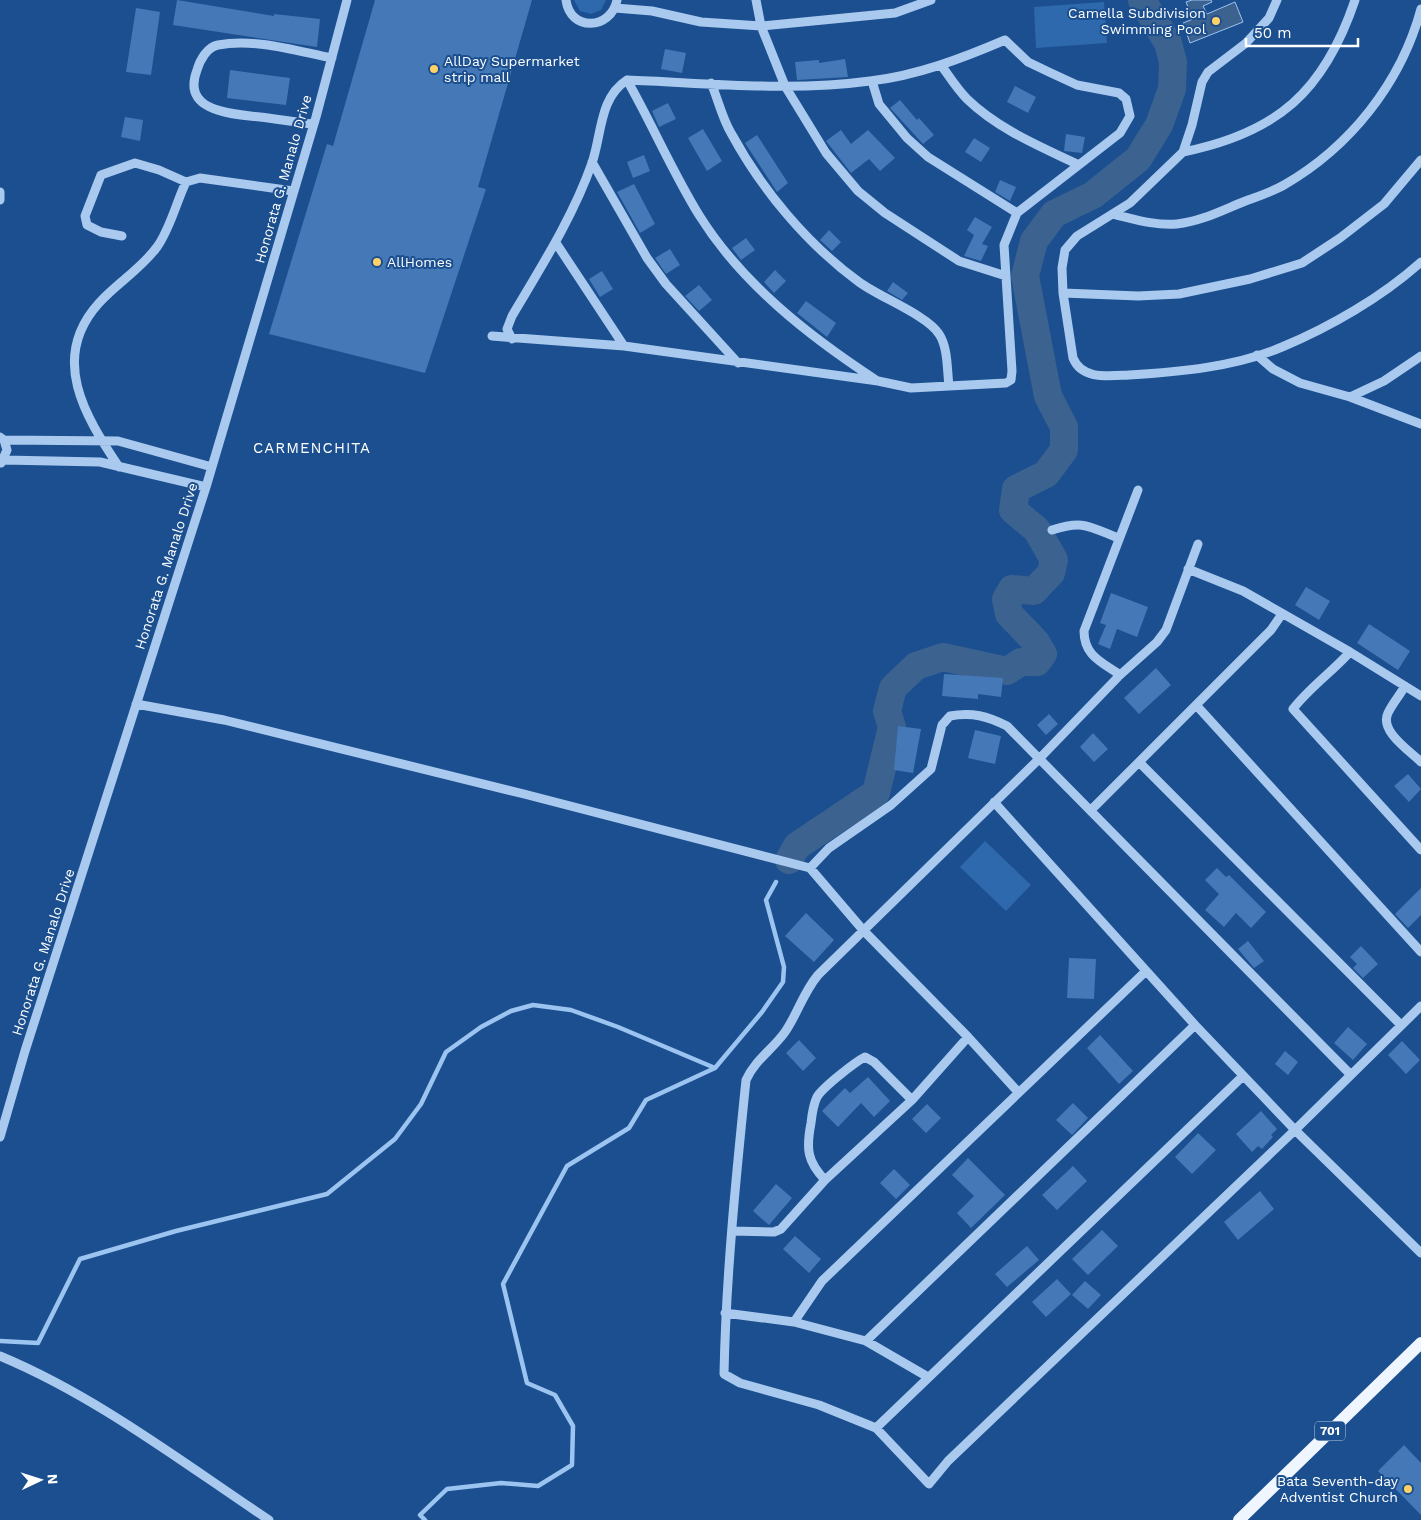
<svg xmlns="http://www.w3.org/2000/svg" width="1421" height="1520" font-family="'Work Sans',sans-serif">
<style>
.green{fill:#2e69ad}
.water{fill:#3c6290;stroke:#9cc4f0}
.lines{fill:none;stroke-linecap:round;stroke-linejoin:round}
.stream{stroke:#9cc4f0;stroke-width:4.5}
.river{stroke:#3c6290;stroke-width:28}
.building{fill:#4478b7}
.minor{stroke:#a9c9ee;stroke-width:9}
.major{stroke:#f0f6ff;stroke-width:12}
.poi-dot{fill:#ffd166;stroke:#1b4f8f;stroke-width:2}
.labels{text-anchor:middle;stroke-width:4;stroke-linejoin:round;paint-order:stroke}
.shield{fill:#1b4f8f;stroke:#bbcadd;stroke-width:1}
.shield-label{font-size:12px;font-weight:bold;fill:#fff}
.poi-label{font-size:14px;fill:#fff;stroke:#1b4f8f;text-anchor:end}
.street-label{font-size:14px;fill:#fff;stroke:#1b4f8f}
.neighbourhood-label{font-size:15px;letter-spacing:1px;fill:#fff;stroke:#1b4f8f}
</style>
<rect width="100%" height="100%" fill="#1b4f8f"/>
<!-- green -->
<path class="green" d="M574,0H606L601,10L591,14L580,11Z
M1104,2L1107,43L1036,48L1034,7Z
M985,841L1031,885L1006,911L960,867Z"/>
<!-- water -->
<path class="water" d="M1192,0H1211L1212,2L1203,6L1207,14L1235,2L1243,22L1190,43L1183,23L1193,19L1186,2Z"/>
<g class="lines">
<!-- stream -->
<path class="stream" d="M0,1341L38,1343L80,1259L176,1231L327,1194L395,1139L421,1104L446,1052L481,1027L511,1011L533,1005L571,1010L618,1027L715,1068
M425,1520L420,1515L447,1489L501,1483L538,1486L572,1465L573,1426L555,1395L527,1383L503,1284L567,1166L629,1128L646,1100L715,1068L762,1012L783,982L784,967L766,900L776,882"/>
<!-- river -->
<path class="river" d="M789,860L797,846L876,793L892,727L887,711L893,688L916,666L943,657L1007,671L1021,662H1037L1043,654L1036,642L1009,614L1006,599L1012,589L1034,591L1051,573L1054,560L1037,530L1013,510L1016,489L1046,474L1064,450V427L1048,396L1025,276L1034,241L1054,214L1093,195L1138,159L1159,125L1172,89L1173,62L1168,43L1142,0"/>
</g>
<!-- building -->
<path class="building" d="M177,0L274,16V14L320,19L317,47L173,25Z
M375,0H532L478,187L486,189L425,373L269,334L327,144L333,146Z
M136,8L160,12L151,75L126,72Z
M665,49L686,53L682,73L661,69Z
M845,59L848,77L797,80L795,62L819,60V63Z
M230,70L290,78L286,105L227,98Z
M1015,86L1036,97L1028,113L1007,102Z
M900,100L917,120L919,118L934,135L923,144L890,108Z
M668,103L676,119L659,127L652,111Z
M125,117L143,120L140,141L121,137Z
M703,129L722,161L707,171L688,138Z
M841,130L851,144L868,130L895,158L880,171L869,159L851,173L826,141Z
M1066,134L1085,137L1082,153L1064,151Z
M757,135L788,183L777,192L745,143Z
M974,138L990,148L981,162L965,152Z
M644,155L650,171L633,178L627,162Z
M1000,180L1016,187L1010,201L995,192Z
M634,184L655,224L640,233L617,192Z
M975,217L992,227L982,244L988,246L981,261L964,256L974,235L967,230Z
M829,230L841,242L832,251L820,240Z
M746,238L755,250L741,260L732,248Z
M670,249L680,265L666,274L655,258Z
M775,270L786,281L774,293L764,282Z
M602,271L613,289L600,297L589,279Z
M893,282L908,293L902,300L887,291Z
M699,285L712,300L699,311L685,296Z
M806,301L836,323L827,337L797,313Z
M1306,587L1330,601L1319,620L1295,605Z
M1111,593L1148,607L1137,637L1117,629L1110,649L1098,644L1106,625L1100,623Z
M1369,624L1410,651L1398,670L1357,643Z
M1156,668L1171,685L1139,714L1124,698Z
M944,674L1003,678L1001,697L978,694V699L942,696Z
M1049,714L1058,724L1046,735L1037,725Z
M898,726L921,729L913,773L894,770Z
M975,730L1001,736L995,764L968,758Z
M1093,733L1108,749L1094,762L1080,747Z
M1408,774L1421,789L1409,802L1394,786Z
M1217,868L1226,877L1229,875L1266,912L1251,928L1236,913L1224,927L1205,910L1219,894L1205,880Z
M1421,888V915L1408,928L1395,914Z
M806,913L834,940L814,962L785,936Z
M1248,941L1264,961L1254,968L1238,949Z
M1361,946L1378,964L1363,978L1353,968L1357,964L1350,957Z
M1069,958L1096,959L1094,999L1067,998Z
M1348,1027L1367,1044L1353,1060L1334,1043Z
M1100,1035L1133,1071L1119,1084L1087,1048Z
M799,1040L816,1058L803,1071L786,1053Z
M1402,1041L1420,1060L1406,1074L1388,1055Z
M1285,1051L1298,1062L1288,1075L1275,1064Z
M868,1077L890,1101L874,1117L861,1103L838,1127L822,1111L845,1088L850,1093Z
M1073,1103L1088,1118L1072,1135L1056,1120Z
M927,1104L941,1118L926,1133L912,1119Z
M1261,1111L1277,1129L1271,1135L1273,1137L1262,1149L1258,1146L1252,1152L1236,1134Z
M1198,1133L1216,1150L1192,1174L1175,1157Z
M968,1158L1005,1195L971,1228L957,1213L974,1196L952,1175Z
M1073,1166L1087,1181L1057,1210L1042,1195Z
M894,1169L910,1185L896,1199L880,1183Z
M776,1184L792,1198L769,1225L753,1211Z
M1260,1191L1274,1209L1238,1240L1224,1222Z
M1102,1230L1118,1246L1088,1275L1072,1259Z
M795,1236L821,1259L809,1273L783,1249Z
M1027,1246L1039,1260L1007,1287L995,1274Z
M1057,1279L1071,1294L1046,1317L1032,1302Z
M1085,1281L1101,1295L1088,1309L1072,1295Z
M1404,1445L1421,1463V1515L1378,1471Z"/>
<g class="lines">
<!-- minor -->
<path class="minor" d="M566,0C570,32 611,30 617,0
M756,0L761,26L785,86L826,153L858,191L885,213L959,261L1006,276
M1277,0L1269,18L1246,43L1208,72L1202,82L1192,125L1183,152L1130,203L1077,236L1065,250L1062,268L1063,293L1073,358C1082,380 1108,376 1129,375C1179,372 1235,367 1282,347C1330,327 1382,297 1421,262
M615,8L652,11L701,22L761,26L895,13L931,0
M941,65C949,76 957,89 967,99C998,129 1039,146 1077,164
M627,80C652,124 672,171 699,215C742,284 809,336 876,380
M872,81L879,104L907,138L928,157L1017,213
M711,83C718,99 722,118 731,133C762,190 807,244 859,282C879,297 927,315 939,334C948,347 947,370 949,386
M313,124C295,122 277,119 260,117C232,114 181,112 197,70C200,60 207,47 218,45C255,38 296,51 332,58
M1183,152C1277,133 1324,92 1355,0
M592,162L647,258L666,284L738,363
M0,200V192
M1113,214C1134,219 1155,226 1177,224C1198,222 1219,212 1238,204C1253,198 1270,193 1284,185C1350,147 1401,83 1421,9
M122,236L101,232L87,225L85,216L101,175L135,163L159,170L186,182
M556,243L624,346
M1063,293L1138,296L1179,294L1250,279L1302,263L1340,238L1384,204L1421,160
M492,336L624,346L878,381L911,388L1006,383L1011,380L1012,371L1004,245L1017,213L1120,133L1130,116L1126,99L1119,93L1077,85L1051,73L1028,62L1005,40C963,58 916,76 870,81C790,92 707,83 627,80C599,98 602,134 592,163C573,217 541,267 512,316L507,329L512,339
M1257,355L1273,369L1300,383L1350,397L1421,424
M1350,397L1384,381L1421,356
M0,437L4,440L7,450L1,463
M4,440L118,441L212,467
M4,460L100,462L206,487
M119,467C85,416 49,358 99,303C117,283 141,269 157,247C170,229 176,203 186,182L200,178L293,191
M1052,530C1083,520 1088,526 1118,538
M1198,544L1166,630L1157,642L1120,675L1039,759L818,975C803,993 798,1013 785,1032C773,1049 755,1060 746,1080C736,1177 726,1276 724,1374L740,1383L819,1405L876,1428L929,1484L948,1461L1295,1130L1421,1006
M1188,569L1243,591L1350,652L1421,696
M1350,652C1332,672 1309,688 1293,709L1421,850
M1120,675C1102,662 1084,656 1084,631L1138,490
M1405,686C1400,695 1392,704 1388,713C1379,731 1410,751 1421,762
M136,704L224,720L524,794L810,868L863,930L968,1037L1018,1092
M1197,706L1421,952
M1139,762L1401,1025
M994,802L1195,1025L1295,1130L1421,1253
M1091,810L1271,630L1282,614
M810,868L829,848L891,805L931,769L942,725L950,716C972,712 987,716 1007,726L1350,1074
M0,1137L25,1051L206,487L316,117L347,0
M825,1180C807,1161 806,1149 811,1123C812,1114 813,1105 817,1097C822,1088 855,1062 865,1057L874,1062L912,1100
M732,1231L774,1232L781,1229L825,1180L912,1100L968,1037
M725,1313L794,1322L866,1341L928,1377
M794,1322L822,1281L1146,971
M866,1341L1195,1025
M0,1356C96,1396 182,1462 269,1520
M876,1428L1243,1076"/>
<!-- major -->
<path class="major" d="M1239,1520L1421,1343"/>
</g>
<!-- markers -->
<g class="poi-dot">
<circle cx="1216" cy="21" r="5"/>
<circle cx="434" cy="69" r="5"/>
<circle cx="377" cy="262" r="5"/>
<circle cx="1408" cy="1489" r="5"/>
</g>
<g class="labels">
<!-- shield labels -->
<rect class="shield" x="1315" y="1421.5" width="30" height="19" rx="4"/>
<g class="shield-label">
<text x="1330" y="1435">701</text>
</g>
<!-- poi labels -->
<g class="poi-label">
<text x="1206" y="18">Camella Subdivision<tspan x="1206" dy="16">Swimming Pool</tspan></text>
<text x="444" y="66" text-anchor="start">AllDay Supermarket<tspan x="444" dy="16">strip mall</tspan></text>
<text x="387" y="267" text-anchor="start">AllHomes</text>
<text x="1398" y="1486">Bata Seventh-day<tspan x="1398" dy="16">Adventist Church</tspan></text>
</g>
<!-- street labels -->
<g class="street-label">
<text transform="translate(283 179) rotate(-74)" y="5">Honorata G. Manalo Drive</text>
<text transform="translate(166 566) rotate(-72)" y="5">Honorata G. Manalo Drive</text>
<text transform="translate(43 952) rotate(-72)" y="5">Honorata G. Manalo Drive</text>
</g>
<!-- neighbourhood labels -->
<g class="neighbourhood-label">
<text x="312" y="453">CARMENCHITA</text>
</g>
</g>
<!-- north arrow -->
<g transform="translate(40 1480) rotate(86)" stroke="#1b4f8f" stroke-width="4" paint-order="stroke">
<path d="M0-4L9 19L0 12L-9 19Z" fill="#ffffff"/>
<text y="-8" font-size="14" font-weight="bold" text-anchor="middle" fill="#ffffff">N</text>
</g>
<!-- scale -->
<path d="M1246 38v8h112v-8" fill="none" stroke="#ffffff" stroke-width="2.5"/>
<text x="1254" y="38" font-size="15" fill="#ffffff" stroke="#1b4f8f" stroke-width="4" paint-order="stroke">50 m</text>
</svg>
